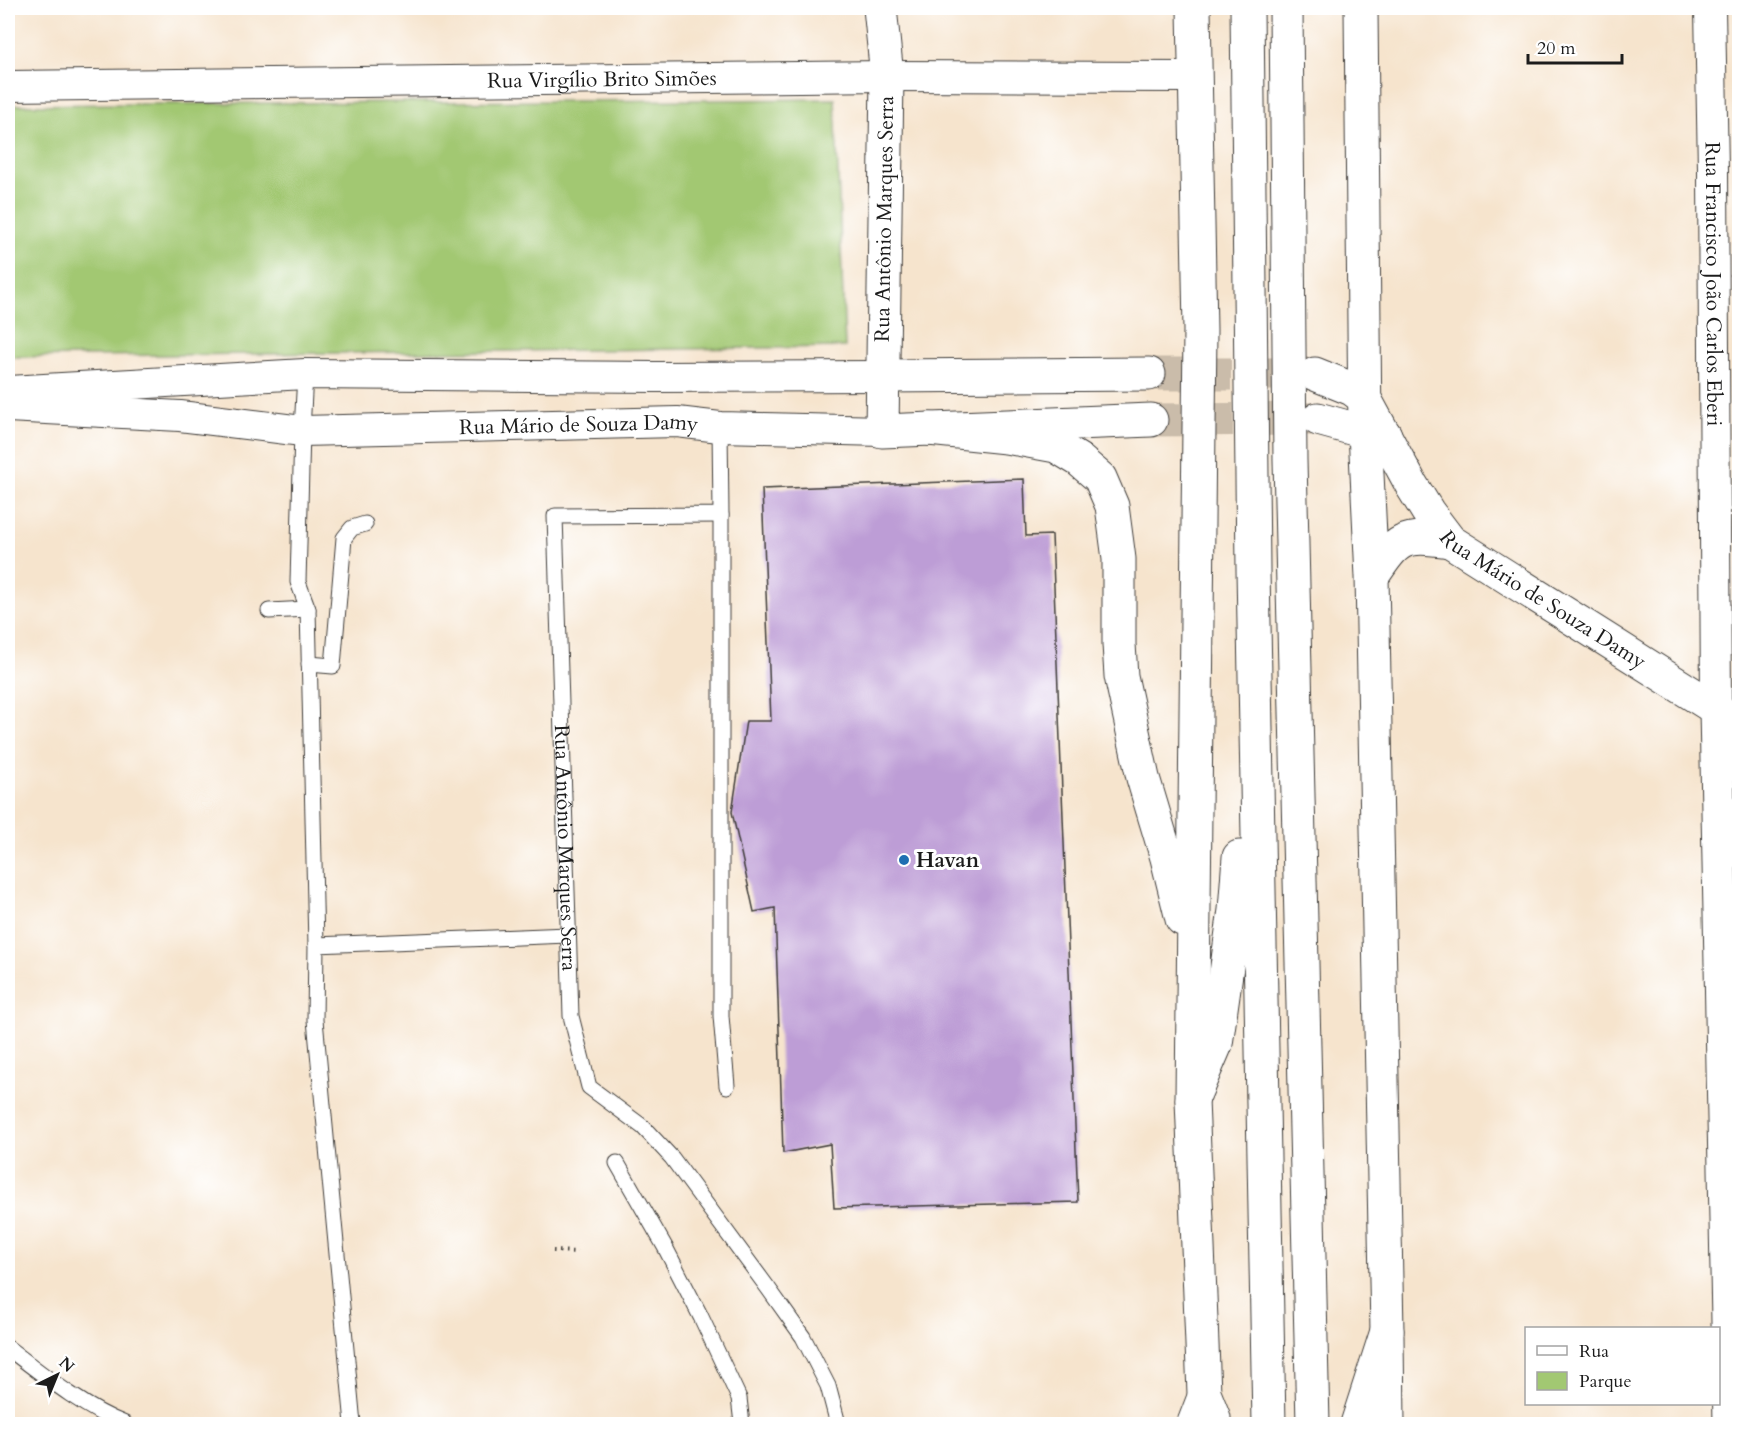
<svg xmlns="http://www.w3.org/2000/svg" width="1747" height="1432" font-family="Cardo,serif">
<style>
.green{fill:#a2c872;stroke:#5f7247;stroke-width:1.5}
.building{fill:#bd9dd6}
.lines{fill:none;stroke-linecap:round;stroke-linejoin:round}
.tertiary-tunnel{stroke:#cabcaa;stroke-width:33;stroke-dasharray:33 16;stroke-linecap:butt}
.service-casing{stroke:#3d3a37;stroke-width:17}
.minor-casing{stroke:#3d3a37;stroke-width:32}
.tertiary-casing{stroke:#3d3a37;stroke-width:35}
.secondary-casing{stroke:#3d3a37;stroke-width:35}
.primary-casing{stroke:#3d3a37;stroke-width:35}
.path{stroke:#3d3a37;stroke-width:4;stroke-dasharray:1.5 4.5;stroke-linecap:butt}
.service{stroke:#fff;stroke-width:15}
.minor{stroke:#fff;stroke-width:30}
.tertiary{stroke:#fff;stroke-width:33}
.secondary{stroke:#fff;stroke-width:33}
.primary{stroke:#fff;stroke-width:33}
.poi-dot{fill:#1f6fb2;stroke:#fff;stroke-width:2}
.labels{text-anchor:middle;stroke-width:6;stroke-linejoin:round;paint-order:stroke}
.street-label{font-size:21px;fill:#1c1c1c;stroke:#fff}
.poi-label{font-size:21px;font-weight:bold;fill:#1c1c1c;stroke:#fff;text-anchor:start}
</style>
<rect width="100%" height="100%" fill="#fff"/>
<filter id="ink" filterUnits="userSpaceOnUse"><feTurbulence type="fractalNoise" baseFrequency=".0167" numOctaves="2"/><feDisplacementMap in="SourceGraphic" scale="12" xChannelSelector="R" yChannelSelector="G"/><feConvolveMatrix kernelMatrix="1 2 1 2 8 2 1 2 1" color-interpolation-filters="sRGB"/></filter>
<filter id="wash" filterUnits="userSpaceOnUse"><feTurbulence type="fractalNoise" baseFrequency=".008" numOctaves="4" result="noise"/><feDisplacementMap in="SourceGraphic" scale="24" xChannelSelector="R" yChannelSelector="G"/><feGaussianBlur stdDeviation="1.35" result="paint"/><feColorMatrix in="noise" values="0 0 0 0 0 0 0 0 0 0 0 0 0 0 0 0 0 1.4 0 .05"/><feComposite in="paint" operator="in"/></filter>
<g filter="url(#wash)">
<rect width="100%" height="100%" fill="#f6e4cd"/>
<!-- green -->
<path class="green" d="M835,99L845,347L8,357V105Z"/>
<g id="blocks">
<!-- building -->
<path class="building" d="M1024,479L1026,536L1052,535L1078,1202L834,1208L830,1144L783,1153L775,908L754,912L732,812L746,721H771L762,489Z"/>
</g>
</g>
<g filter="url(#ink)">
<use href="#blocks" fill-opacity="0" stroke="#3d3a37" stroke-width="1.5"/>
<g class="lines">
<!-- tertiary-tunnel -->
<path class="tertiary-tunnel" d="M1149,374H1315
M1151,420L1317,419"/>
<defs>
<g id="service">
<path d="M305,374L302,431L298,582L308,609L316,945L315,1020L353,1424"/>
<path id="s1" d="M720,427L721,515L555,516L571,1016L589,1087L643,1127L672,1158L768,1288L803,1337L828,1386L838,1424"/>
<path d="M721,515V1016L727,1086"/>
<path d="M269,611L308,609"/>
<path d="M309,664L333,666L344,538L352,528L365,524"/>
<path d="M316,945L568,935"/>
<path d="M617,1163L665,1247L701,1317L739,1398L742,1424"/>
<path d="M8,1348C42,1374 85,1409 125,1424"/>
</g>
<g id="minor">
<path id="s2" d="M1710,8L1713,170L1716,709"/>
<path id="s3" d="M8,86L887,76L1196,77"/>
<path d="M9,391L305,374L656,377L882,376"/>
<path id="s4" d="M8,407L180,416L302,431L677,422L720,427L882,431"/>
<path d="M1192,1424L1204,1393"/>
</g>
<g id="tertiary">
<path d="M880,8L887,76L882,431L1151,420"/>
<path id="s5" d="M1315,374L1352,389L1365,399L1412,486L1428,512L1450,541L1740,724"/>
<path d="M882,376L1149,374"/>
<path d="M1318,419L1365,432L1385,435"/>
<path d="M1716,709L1730,1424"/>
<path d="M1387,1336L1388,1424"/>
</g>
<path id="secondary" d="M1194,8L1200,330L1192,1100L1204,1393L1214,1418V1424
M1361,8L1365,432L1372,577L1387,1331
M929,429L1006,437L1056,446L1079,460L1100,478L1112,506L1119,559V644L1121,676L1143,778L1167,858L1182,919
M1372,577C1398,538 1402,534 1450,541"/>
<path id="primary" d="M1247,8L1253,570L1269,1424
M1286,8L1290,460L1313,1424
M1192,1100L1216,1044L1235,910L1239,857
M1357,1424L1387,1331"/>
</defs>
<!-- service casing -->
<use href="#service" class="service-casing"/>
<!-- minor casing -->
<use href="#minor" class="minor-casing"/>
<!-- tertiary casing -->
<use href="#tertiary" class="tertiary-casing"/>
<!-- secondary casing -->
<use href="#secondary" class="secondary-casing"/>
<!-- primary casing -->
<use href="#primary" class="primary-casing"/>
<!-- path -->
<path class="path" d="M553,1251L577,1252"/>
<!-- service -->
<use href="#service" class="service"/>
<!-- minor -->
<use href="#minor" class="minor"/>
<!-- tertiary -->
<use href="#tertiary" class="tertiary"/>
<!-- secondary -->
<use href="#secondary" class="secondary"/>
<!-- primary -->
<use href="#primary" class="primary"/>
</g>
</g>
<!-- markers -->
<circle class="poi-dot" cx="904" cy="860" r="6"/>
<g class="labels">
<!-- street labels -->
<g class="street-label">
<text dy="7" stroke="none"><textPath href="#s3" startOffset="594">Rua Virgílio Brito Simões</textPath></text>
<text transform="translate(884 219) rotate(-89)" y="7">Rua Antônio Marques Serra</text>
<text dy="7" stroke="none"><textPath href="#s2" startOffset="276">Rua Francisco João Carlos Eberi</textPath></text>
<text dy="7" stroke="none"><textPath href="#s4" startOffset="572">Rua Mário de Souza Damy</textPath></text>
<text dy="7" stroke="none"><textPath href="#s5" startOffset="332">Rua Mário de Souza Damy</textPath></text>
<text dy="7" stroke="none"><textPath href="#s1" startOffset="586">Rua Antônio Marques Serra</textPath></text>
</g>
<!-- poi labels -->
<g class="poi-label">
<text x="916" y="867">Havan</text>
</g>
</g>
<!-- margin -->
<rect width="1747" height="1432" fill="none" stroke="#fff" stroke-width="30"/>
<!-- legend -->
<rect x="1525" y="1327" width="195" height="78" fill="#ffffff" stroke="#a4a4a4" stroke-width="1.5"/>
<rect x="1537" y="1346" width="30" height="9" fill="#ffffff" stroke="#a4a4a4" stroke-width="1.5"/>
<text x="1579" y="1357" font-size="18" fill="#1c1c1c">Rua</text>
<rect x="1537" y="1372" width="30" height="18" fill="#a2c872" stroke="#a4a4a4" stroke-width="1.5"/>
<text x="1579" y="1387" font-size="18" fill="#1c1c1c">Parque</text>
<!-- north arrow -->
<g transform="translate(57 1375) rotate(43)" stroke="#ffffff" stroke-width="4.5" paint-order="stroke">
<path d="M0-4.5L10 22L0 15L-10 22Z" fill="#1c1c1c"/>
<text y="-9" font-size="16" font-weight="bold" text-anchor="middle" fill="#1c1c1c">N</text>
</g>
<!-- scale -->
<path d="M1528 54v9h94v-9" fill="none" stroke="#1c1c1c" stroke-width="3"/>
<text x="1537" y="54" font-size="18" fill="#1c1c1c" stroke="#ffffff" stroke-width="4.5" paint-order="stroke">20 m</text>
</svg>
